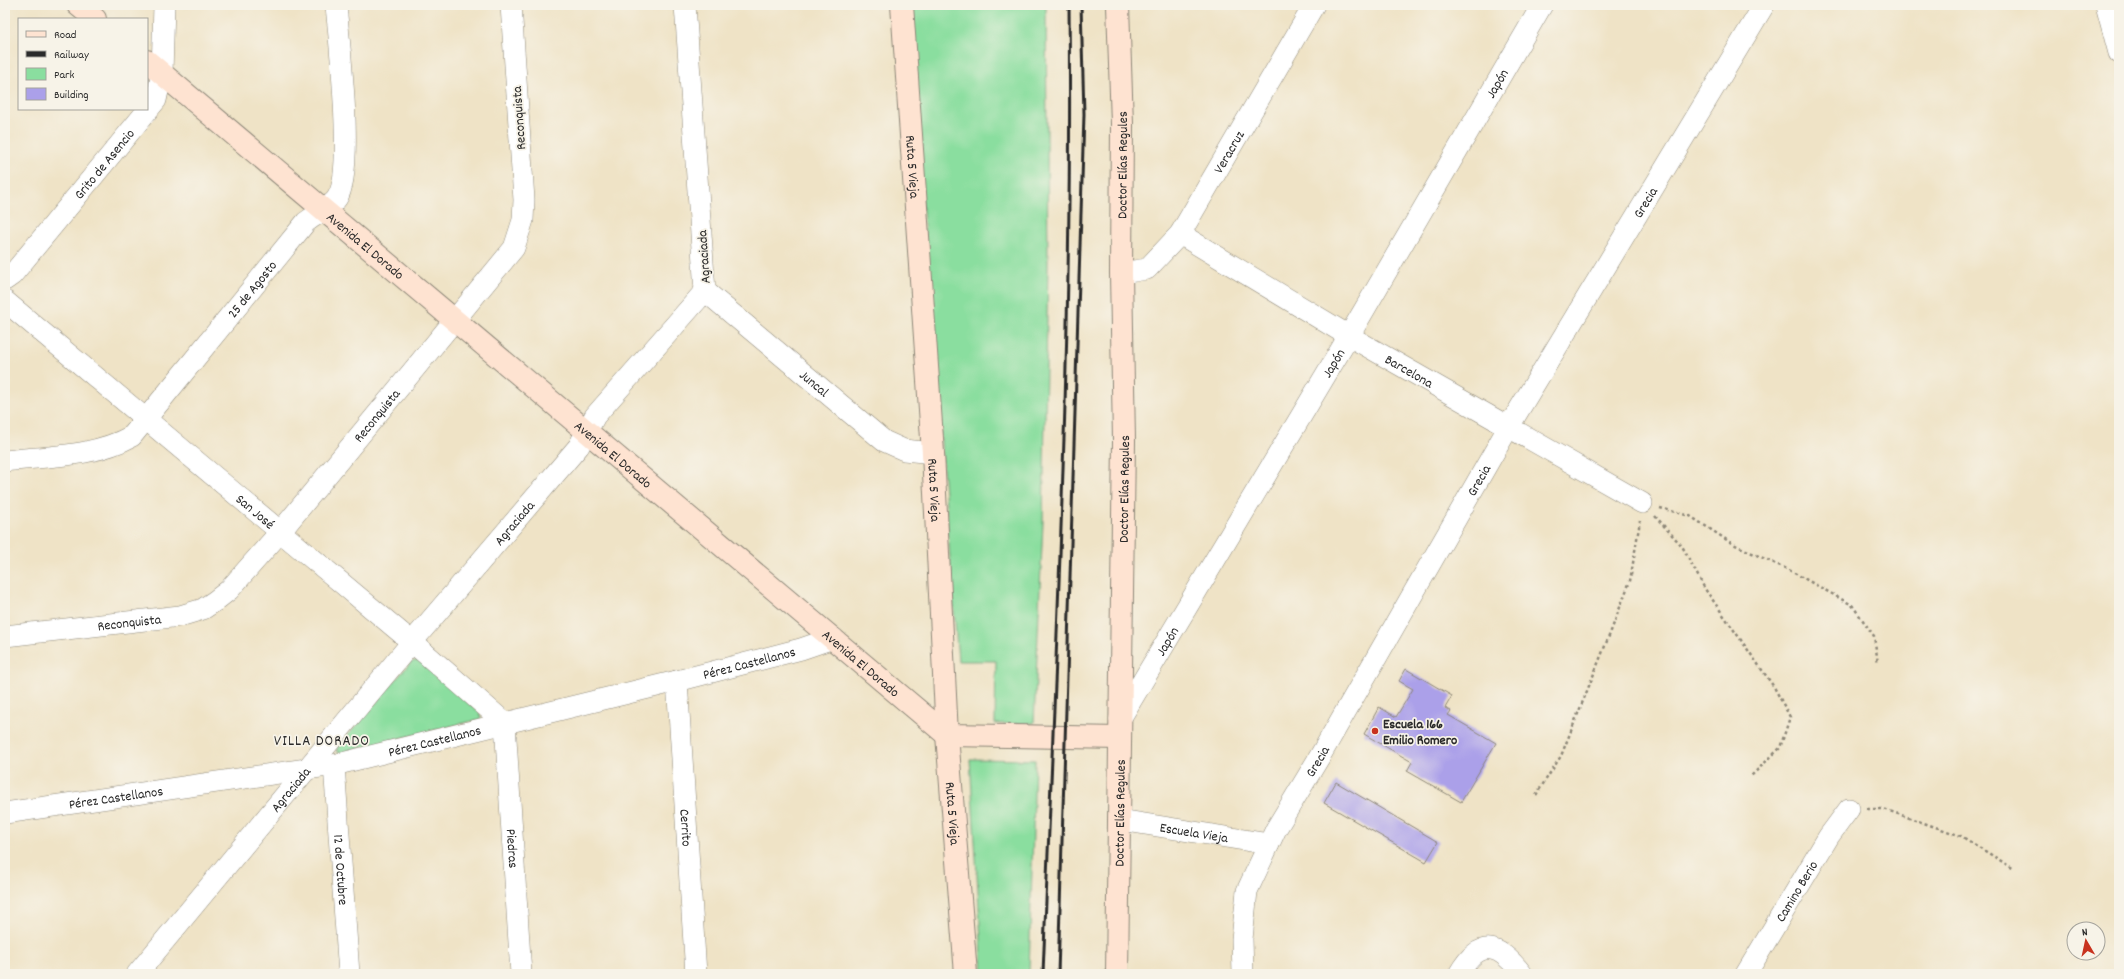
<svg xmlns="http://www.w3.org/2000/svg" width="2124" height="979" font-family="Dekko,sans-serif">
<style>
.green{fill:#8ade9f;stroke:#5a8465}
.building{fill:#aba0e9}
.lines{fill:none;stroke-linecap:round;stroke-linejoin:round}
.street-casing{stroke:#8d8778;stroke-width:22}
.secondary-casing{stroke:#8d8778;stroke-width:24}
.path{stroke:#8d8778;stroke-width:2.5;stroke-dasharray:3 3;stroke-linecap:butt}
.street{stroke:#fff;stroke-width:21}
.secondary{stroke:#fee3d1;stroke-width:22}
.rail{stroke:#2b2b2b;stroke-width:3}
.poi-dot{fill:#c8321e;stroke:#f7f3e8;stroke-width:1.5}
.labels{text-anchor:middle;stroke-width:3.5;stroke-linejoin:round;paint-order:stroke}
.street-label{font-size:14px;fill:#2b2b2b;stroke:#f7f3e8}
.poi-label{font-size:14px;font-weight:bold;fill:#2b2b2b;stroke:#f7f3e8;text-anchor:start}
.neighbourhood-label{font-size:15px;letter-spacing:1px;fill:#2b2b2b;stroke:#f7f3e8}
</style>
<rect width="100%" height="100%" fill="#f7f3e8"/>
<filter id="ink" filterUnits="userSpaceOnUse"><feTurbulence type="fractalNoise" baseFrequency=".025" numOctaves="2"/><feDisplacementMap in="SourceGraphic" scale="8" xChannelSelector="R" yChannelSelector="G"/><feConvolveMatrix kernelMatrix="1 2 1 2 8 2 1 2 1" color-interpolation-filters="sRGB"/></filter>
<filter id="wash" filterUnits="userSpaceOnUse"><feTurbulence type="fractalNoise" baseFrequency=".012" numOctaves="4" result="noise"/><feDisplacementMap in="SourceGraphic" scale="16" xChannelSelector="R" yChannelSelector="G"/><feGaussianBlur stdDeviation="0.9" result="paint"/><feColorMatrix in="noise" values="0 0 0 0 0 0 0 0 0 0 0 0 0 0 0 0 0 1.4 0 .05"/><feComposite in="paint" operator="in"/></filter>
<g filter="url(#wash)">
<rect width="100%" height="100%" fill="#efe3c6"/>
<!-- green -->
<path class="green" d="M907,5H1046L1048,266L1043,522L1034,723L995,724L996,661H958Z
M419,660L480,713L481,719L338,753L336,749L411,662Z
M970,759L1035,760L1029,974H983Z"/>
<g id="blocks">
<!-- building -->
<path class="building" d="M1406,669L1452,696L1445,708L1451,711L1448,715L1496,743L1461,802L1407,771L1412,762L1364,734L1379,707L1396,717L1413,689L1399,681Z
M1336,782L1438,842L1426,862L1324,803Z"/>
</g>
</g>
<g filter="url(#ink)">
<use href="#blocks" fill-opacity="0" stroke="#8d8778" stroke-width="1"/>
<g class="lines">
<defs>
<g id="street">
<path d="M2106,5L2119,53"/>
<path id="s1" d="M1180,234L1349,336L1642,503"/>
<path id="s2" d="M1121,273L1147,269L1180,234L1314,5"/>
<path id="s3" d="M5,280L12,275L156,100L162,73L164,5"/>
<path id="s4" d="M705,291L884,441L904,450L933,453"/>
<path id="s5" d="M5,301L412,642L505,723L521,974"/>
<path id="s6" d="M5,461C48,456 94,457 132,436L306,222C314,216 332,206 337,198C355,172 339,40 336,5"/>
<path id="s7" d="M5,636L180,616L203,609L215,601L229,590L281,531L514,248L523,220L524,200L511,5"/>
<path id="s8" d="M677,681L696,974"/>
<path id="s9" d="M1120,719L1349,336L1542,5"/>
<path id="s10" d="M334,765L349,974"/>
<path id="s11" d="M5,813L334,765L677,681L801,649L833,638"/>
<path id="s12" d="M1120,820L1269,844"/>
<path id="s13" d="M137,974L412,642L579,446L595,416L705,291L685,5"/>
<path id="s14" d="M1243,974L1242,939L1247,891L1276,829L1320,756L1508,428L1764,5"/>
<path d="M1459,974C1480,937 1499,944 1522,974"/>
<path id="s15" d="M1746,974L1829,836L1849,809"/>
</g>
<g id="secondary">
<path d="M78,5L95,19"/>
<path id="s16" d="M902,5L933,453L947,735L966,974"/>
<path id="s17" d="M147,61L947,735L1120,738"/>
<path id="s18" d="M1117,974L1124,441L1121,273L1122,124L1118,5"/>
</g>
</defs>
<!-- street casing -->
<use href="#street" class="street-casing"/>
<!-- secondary casing -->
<use href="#secondary" class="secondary-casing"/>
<!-- path -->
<path class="path" d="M1660,508L1690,516L1733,544L1789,570L1852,605L1874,636L1878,663
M1655,516L1682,546L1705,589L1774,687L1790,717L1780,748L1750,777
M1536,795L1561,756L1611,631L1630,581L1640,521
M1867,809H1884L1961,836L2014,869"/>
<!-- street -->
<use href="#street" class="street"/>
<!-- secondary -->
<use href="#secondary" class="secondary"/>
<!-- rail -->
<path class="rail" d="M1043,974C1056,651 1073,328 1069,5
M1058,974L1084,114L1081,5"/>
</g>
</g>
<!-- markers -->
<circle class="poi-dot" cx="1375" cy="731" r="4"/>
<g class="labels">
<!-- street labels -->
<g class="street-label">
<text dy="5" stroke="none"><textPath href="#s9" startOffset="739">Japón</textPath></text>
<text transform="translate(518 118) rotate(-94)" y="5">Reconquista</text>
<text dy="5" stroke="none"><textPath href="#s2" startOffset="170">Veracruz</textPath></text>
<text dy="5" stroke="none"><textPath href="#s3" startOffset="153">Grito de Asencio</textPath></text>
<text dy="5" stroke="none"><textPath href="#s16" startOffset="162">Ruta 5 Vieja</textPath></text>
<text dy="5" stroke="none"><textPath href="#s18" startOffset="809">Doctor Elías Regules</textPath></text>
<text dy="5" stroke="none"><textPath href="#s14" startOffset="879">Grecia</textPath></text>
<text dy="5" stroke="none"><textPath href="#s17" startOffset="286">Avenida El Dorado</textPath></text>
<text transform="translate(703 257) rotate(-94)" y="5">Agraciada</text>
<text dy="5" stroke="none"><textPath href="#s6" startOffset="320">25 de Agosto</textPath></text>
<text dy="5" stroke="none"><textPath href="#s9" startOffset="415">Japón</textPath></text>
<text dy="5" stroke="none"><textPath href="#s1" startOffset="267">Barcelona</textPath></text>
<text dy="5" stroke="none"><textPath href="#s4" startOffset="143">Juncal</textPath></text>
<text dy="5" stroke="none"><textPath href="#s7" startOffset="461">Reconquista</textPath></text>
<text dy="5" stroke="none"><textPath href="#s17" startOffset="610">Avenida El Dorado</textPath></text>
<text dy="5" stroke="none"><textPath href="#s14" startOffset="555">Grecia</textPath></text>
<text dy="5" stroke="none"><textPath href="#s16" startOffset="486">Ruta 5 Vieja</textPath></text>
<text dy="5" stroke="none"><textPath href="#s18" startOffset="485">Doctor Elías Regules</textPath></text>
<text dy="5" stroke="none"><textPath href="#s5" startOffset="327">San José</textPath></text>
<text dy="5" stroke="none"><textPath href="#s13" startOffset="588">Agraciada</textPath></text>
<text dy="5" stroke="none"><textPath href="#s7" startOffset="125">Reconquista</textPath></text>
<text dy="5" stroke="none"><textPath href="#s9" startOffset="91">Japón</textPath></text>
<text dy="5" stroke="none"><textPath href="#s11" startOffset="760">Pérez Castellanos</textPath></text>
<text dy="5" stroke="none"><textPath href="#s17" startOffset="934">Avenida El Dorado</textPath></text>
<text dy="5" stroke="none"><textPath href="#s11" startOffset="436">Pérez Castellanos</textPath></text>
<text dy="5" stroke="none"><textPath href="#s14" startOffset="231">Grecia</textPath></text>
<text dy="5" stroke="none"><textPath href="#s13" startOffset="240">Agraciada</textPath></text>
<text dy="5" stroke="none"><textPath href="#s11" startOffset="112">Pérez Castellanos</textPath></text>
<text dy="5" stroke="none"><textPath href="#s16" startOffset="810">Ruta 5 Vieja</textPath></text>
<text dy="5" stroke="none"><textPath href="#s18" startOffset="161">Doctor Elías Regules</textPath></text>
<text dy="5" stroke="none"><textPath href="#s8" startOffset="147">Cerrito</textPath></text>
<text dy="5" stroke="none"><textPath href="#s12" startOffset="75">Escuela Vieja</textPath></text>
<text dy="5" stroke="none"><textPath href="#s5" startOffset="780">Piedras</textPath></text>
<text dy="5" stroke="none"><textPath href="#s10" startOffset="105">12 de Octubre</textPath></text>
<text dy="5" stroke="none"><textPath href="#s15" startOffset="97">Camino Berio</textPath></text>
</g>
<!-- poi labels -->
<g class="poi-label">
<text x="1383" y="728">Escuela 166<tspan x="1383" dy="16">Emilio Romero</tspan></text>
</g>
<!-- neighbourhood labels -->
<g class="neighbourhood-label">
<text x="322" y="745">VILLA DORADO</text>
</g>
</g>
<!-- margin -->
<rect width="2124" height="979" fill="none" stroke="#f7f3e8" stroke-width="20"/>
<!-- legend -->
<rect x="18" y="18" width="130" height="92" fill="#f7f3e8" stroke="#a5a39c"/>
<rect x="26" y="31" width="20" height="6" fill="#fee3d1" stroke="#a5a39c"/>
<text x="54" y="38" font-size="12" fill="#2b2b2b">Road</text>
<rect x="26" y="51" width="20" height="6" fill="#2b2b2b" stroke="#a5a39c"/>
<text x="54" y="58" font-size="12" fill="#2b2b2b">Railway</text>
<rect x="26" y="68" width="20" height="12" fill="#8ade9f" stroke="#a5a39c"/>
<text x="54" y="78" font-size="12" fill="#2b2b2b">Park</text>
<rect x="26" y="88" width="20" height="12" fill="#aba0e9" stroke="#a5a39c"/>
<text x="54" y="98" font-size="12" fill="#2b2b2b">Building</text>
<!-- north arrow -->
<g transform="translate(2086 941) rotate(351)"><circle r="19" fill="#f7f3e8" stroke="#a5a39c"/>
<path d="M0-3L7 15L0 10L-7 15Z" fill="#c8321e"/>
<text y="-6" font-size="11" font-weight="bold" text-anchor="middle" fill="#2b2b2b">N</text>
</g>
</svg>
